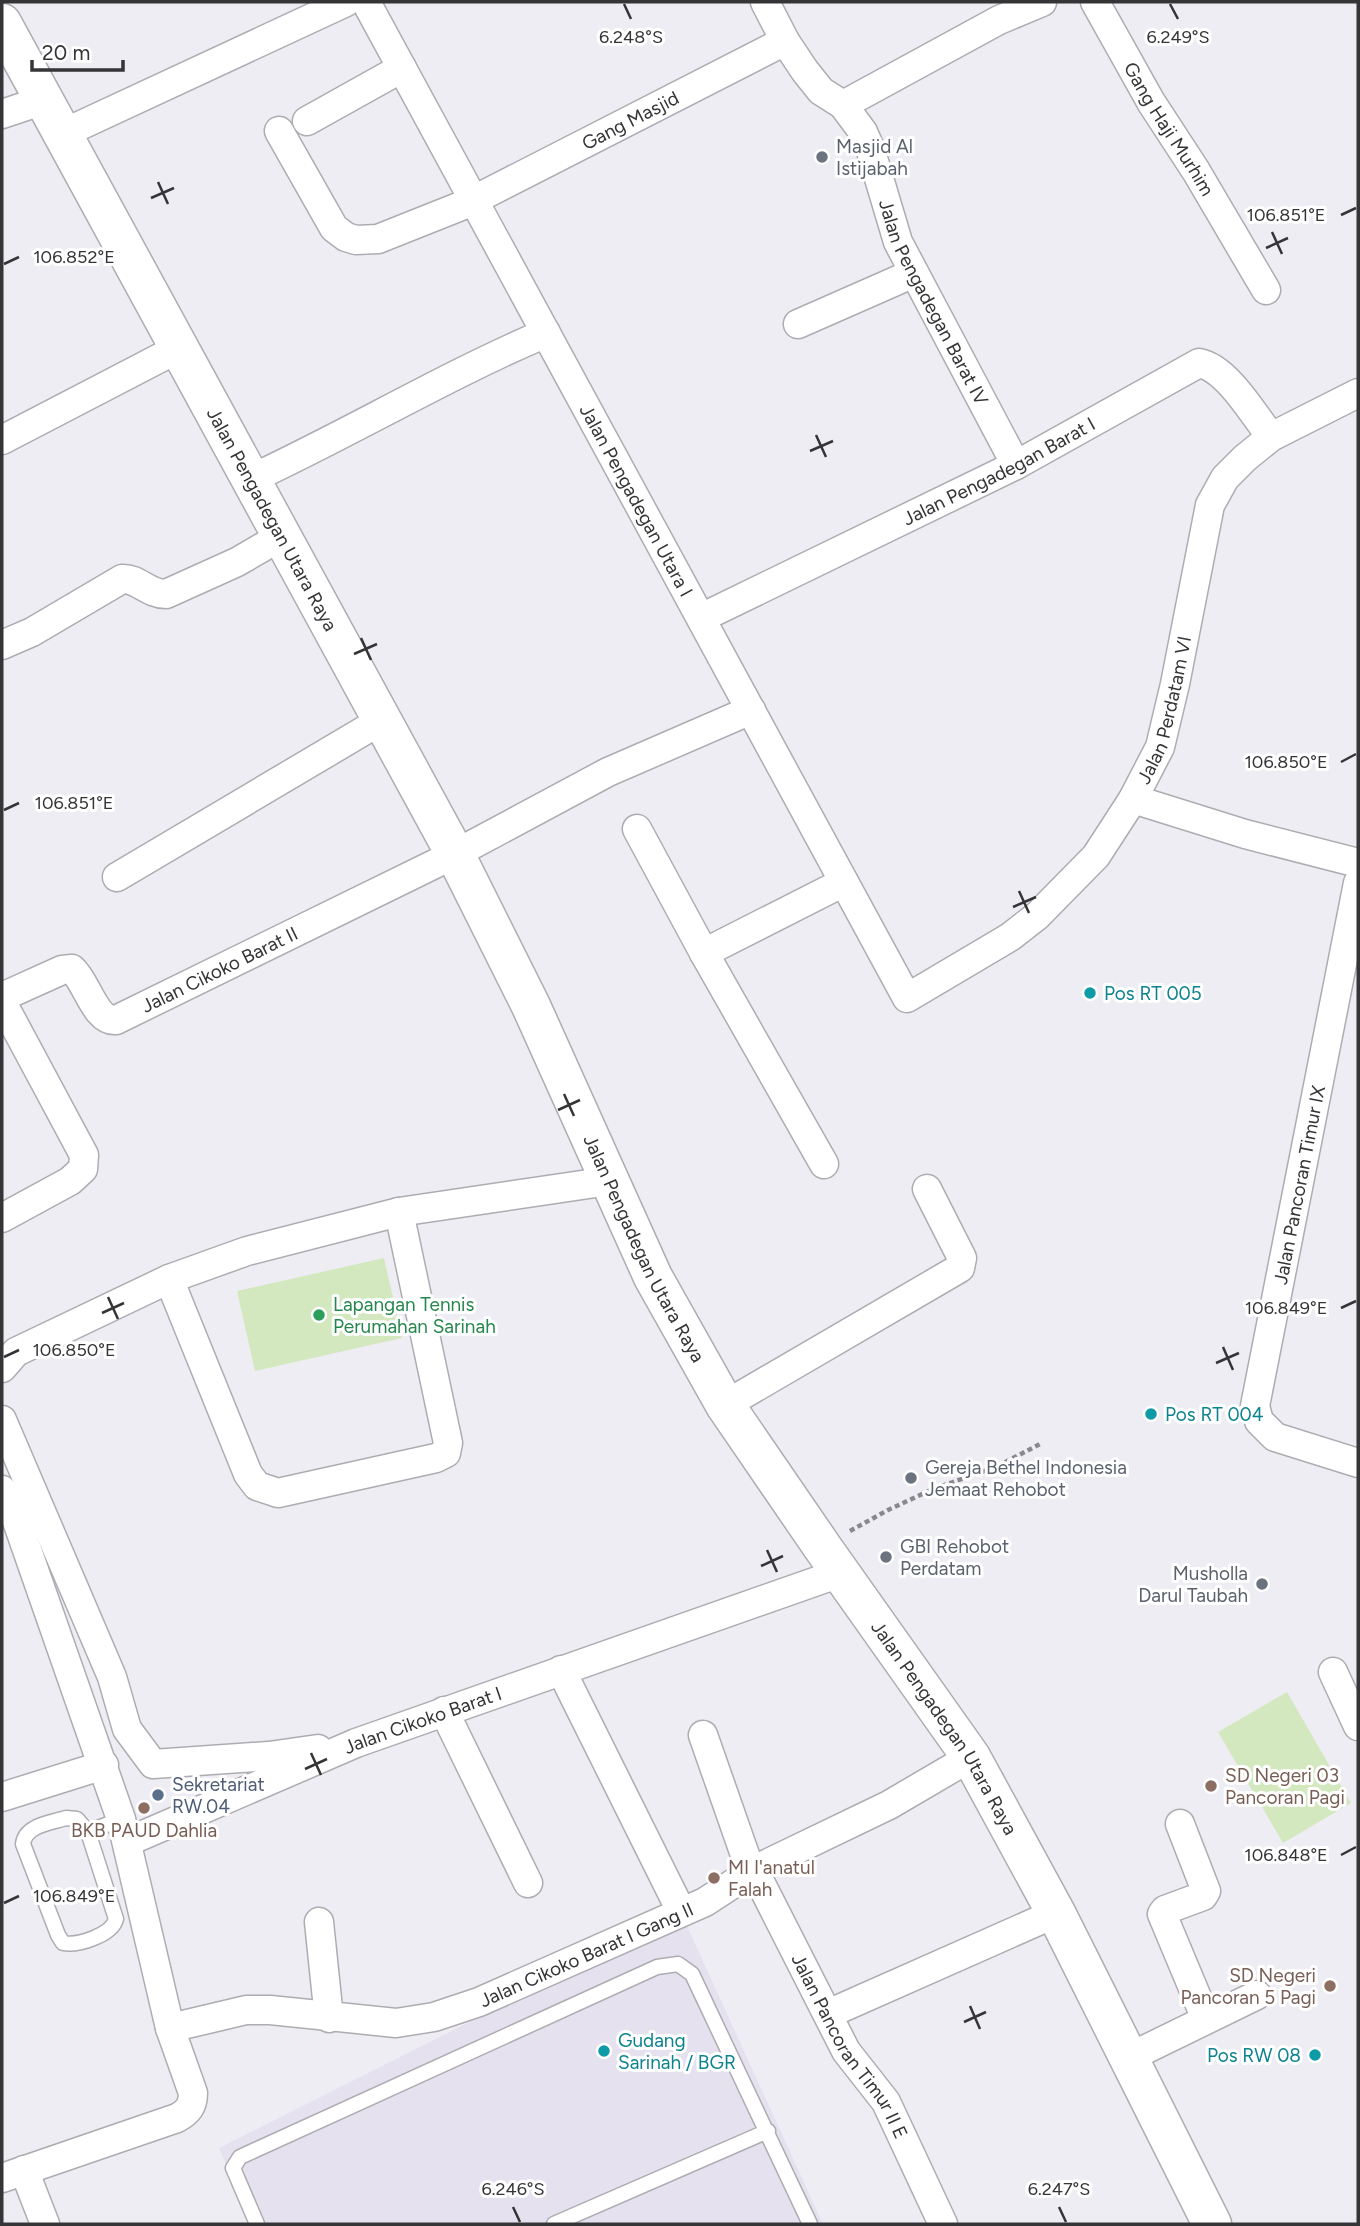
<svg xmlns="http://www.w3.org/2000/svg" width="1360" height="2226" font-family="Figtree,sans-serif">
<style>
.built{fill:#e5e1ef}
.green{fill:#d3e8bf}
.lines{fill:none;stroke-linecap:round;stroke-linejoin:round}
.lane-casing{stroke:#aeacb2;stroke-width:17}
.street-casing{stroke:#aeacb2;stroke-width:31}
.secondary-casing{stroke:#aeacb2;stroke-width:41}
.path{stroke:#8a888d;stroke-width:4.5;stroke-dasharray:5 3.5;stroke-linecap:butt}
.lane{stroke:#fff;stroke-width:14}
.street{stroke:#fff;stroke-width:28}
.secondary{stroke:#fff;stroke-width:38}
.ticks{fill:none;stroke:#353437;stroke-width:2.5}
.worship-dot{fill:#6b7280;stroke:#fff;stroke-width:2.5}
.culture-dot{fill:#0f9aa8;stroke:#fff;stroke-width:2.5}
.leisure-dot{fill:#2e9e5b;stroke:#fff;stroke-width:2.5}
.education-dot{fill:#8d6e63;stroke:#fff;stroke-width:2.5}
.service-dot{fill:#5c6f8a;stroke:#fff;stroke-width:2.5}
.labels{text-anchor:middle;stroke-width:6;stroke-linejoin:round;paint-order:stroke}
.street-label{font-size:19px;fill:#353437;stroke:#fff}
.worship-label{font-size:19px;fill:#5b616d;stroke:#fff;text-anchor:start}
.culture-label{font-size:19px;fill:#0d838f;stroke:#fff;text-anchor:start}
.leisure-label{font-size:19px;fill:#27864d;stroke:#fff;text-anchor:start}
.education-label{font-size:19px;fill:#785e54;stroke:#fff;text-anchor:start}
.service-label{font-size:19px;fill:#4e5e75;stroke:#fff;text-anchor:start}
.ticks-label{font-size:18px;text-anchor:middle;fill:#353437;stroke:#fff;stroke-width:6;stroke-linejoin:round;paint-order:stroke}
</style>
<rect width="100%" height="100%" fill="#efedf4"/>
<!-- built -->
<path class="built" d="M682,1915L823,2224H251L219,2148Z"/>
<!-- green -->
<path class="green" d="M384,1258L402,1338L255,1371L237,1291Z
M1287,1692L1351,1803L1283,1843L1218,1732Z"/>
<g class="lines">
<defs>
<path id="lane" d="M66,1818L77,1819L88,1832L116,1919C112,1935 78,1946 63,1943L58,1935L23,1844C25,1825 51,1823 66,1818Z
M88,1832L121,1819
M257,2224L233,2168L240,2157L657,1967L678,1964L692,1974L810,2224
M554,2224L768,2131"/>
<g id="street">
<path id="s1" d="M366,2L907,998L1010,937L1037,916L1096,856L1133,799L1160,747L1175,684L1210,505L1225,478L1245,458L1271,437L1358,393"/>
<path id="s2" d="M765,2L785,41L805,71L821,91L843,105L863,132L870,148L898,242L1016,465"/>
<path id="s3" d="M1095,2L1151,102L1196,171L1266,290"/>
<path d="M843,105L999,20L1042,2"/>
<path d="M2,114L44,100"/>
<path d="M307,121L402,68"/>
<path id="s4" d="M279,131L334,228L346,237L356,240L378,239L466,204L785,41"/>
<path d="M62,134L346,2"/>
<path d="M798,324L914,273"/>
<path d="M2,440L179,348"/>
<path d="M251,479C350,433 445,376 546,333"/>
<path id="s5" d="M701,618L1016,465L1199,363C1227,368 1254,415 1271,437"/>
<path d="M2,645L32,632L122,579C138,578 148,594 166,594L237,562L282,536"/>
<path d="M1133,799L1245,834L1358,863"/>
<path d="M637,829L704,953L844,882"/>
<path d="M117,877L382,720"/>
<path d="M1358,883L1255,1406L1259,1421L1275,1437L1358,1463"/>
<path d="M704,953L824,1164"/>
<path id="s6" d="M2,997L62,970L72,969C87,982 95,1022 116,1020L455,854L608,772L751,710"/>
<path d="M2,1002L84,1155L83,1169L70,1181L2,1218"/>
<path d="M169,1279L248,1474L257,1486L278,1493L436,1458L446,1453L448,1443L399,1212"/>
<path d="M2,1368L16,1352L169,1279L247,1251L399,1212L609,1181"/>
<path d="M725,1405L960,1268L962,1258L927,1189"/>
<path d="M2,1420L112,1677L127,1729L153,1764L269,1756L318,1749"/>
<path d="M2,1490L11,1504L121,1819L170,2028L193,2093C193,2106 188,2112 177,2118L2,2178"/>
<path d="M561,1670L681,1911"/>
<path d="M1333,1672L1358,1726"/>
<path d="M444,1711L528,1883"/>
<path d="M703,1735L751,1872"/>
<path d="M2,1797L104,1765"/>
<path d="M1180,1824L1206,1891L1203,1896L1165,1910L1162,1914L1206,2019"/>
<path id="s7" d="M127,1842L356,1743L840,1573"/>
<path id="s8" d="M754,1870L846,2051L886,2102L943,2224"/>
<path d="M319,1922L329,2018"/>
<path d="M828,2014L1056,1913"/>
<path id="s9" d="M170,2028L246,2010H270L396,2023L434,2017L479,2002L705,1902L754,1870L889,1805L971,1757"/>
<path d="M1130,2057L1257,1995"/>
<path d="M24,2170L45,2224"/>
</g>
<g id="secondary">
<path id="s10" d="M2,23L455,854L531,1006L653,1277L725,1405L823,1548L971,1757L1056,1913L1212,2224"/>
</g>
</defs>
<!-- lane casing -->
<use href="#lane" class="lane-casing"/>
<!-- street casing -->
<use href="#street" class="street-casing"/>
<!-- secondary casing -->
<use href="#secondary" class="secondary-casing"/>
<!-- path -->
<path class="path" d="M850,1531L888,1510L933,1489L996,1467L1040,1444"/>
<!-- lane -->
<use href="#lane" class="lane"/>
<!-- street -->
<use href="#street" class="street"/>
<!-- secondary -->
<use href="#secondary" class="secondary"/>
</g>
<!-- ticks -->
<path class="ticks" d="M624,4L631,19M1170,4L1178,19M158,182L168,204M151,198L174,188M1341,215L1356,208M1272,232L1282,254M1266,248L1288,238M4,264L19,257M816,435L826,457M810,451L833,441M361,638L371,660M354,654L377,644M1341,762L1356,754M4,810L19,803M1019,891L1029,913M1013,907L1036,897M564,1094L574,1116M558,1110L580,1100M108,1297L118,1319M1341,1308L1356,1301M102,1313L124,1303M1223,1347L1233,1370M4,1357L19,1350M1216,1363L1239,1353M767,1550L777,1572M761,1566L783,1556M311,1753L321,1775M305,1769L327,1759M1341,1855L1356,1847M4,1903L19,1896M970,2006L980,2029M964,2022L986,2012M513,2207L520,2222M1059,2207L1066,2222"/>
<!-- markers -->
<g class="worship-dot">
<circle cx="822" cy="157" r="7"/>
<circle cx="911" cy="1478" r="7"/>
<circle cx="886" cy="1557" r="7"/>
<circle cx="1262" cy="1584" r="7"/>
</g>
<g class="culture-dot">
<circle cx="1090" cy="993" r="7"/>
<circle cx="1151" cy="1414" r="7"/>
<circle cx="604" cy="2051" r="7"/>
<circle cx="1315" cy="2055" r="7"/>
</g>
<circle class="leisure-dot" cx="319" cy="1315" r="7"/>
<g class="education-dot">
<circle cx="1211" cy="1786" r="7"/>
<circle cx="144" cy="1808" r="7"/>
<circle cx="714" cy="1878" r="7"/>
<circle cx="1330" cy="1986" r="7"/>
</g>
<circle class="service-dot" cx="158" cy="1795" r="7"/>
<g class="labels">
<!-- street labels -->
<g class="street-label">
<text dy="7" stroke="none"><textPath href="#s4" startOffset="438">Gang Masjid</textPath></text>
<text dy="7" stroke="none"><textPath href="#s3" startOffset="147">Gang Haji Murhim</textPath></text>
<text dy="7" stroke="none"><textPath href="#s2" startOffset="350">Jalan Pengadegan Barat IV</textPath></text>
<text dy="7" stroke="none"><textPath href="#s5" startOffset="332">Jalan Pengadegan Barat I</textPath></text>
<text dy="7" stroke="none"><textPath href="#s1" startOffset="567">Jalan Pengadegan Utara I</textPath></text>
<text dy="7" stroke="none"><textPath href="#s10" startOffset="565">Jalan Pengadegan Utara Raya</textPath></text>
<text dy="7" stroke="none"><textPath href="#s1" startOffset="1535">Jalan Perdatam VI</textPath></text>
<text dy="7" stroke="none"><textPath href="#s6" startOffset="261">Jalan Cikoko Barat II</textPath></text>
<text transform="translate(1299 1185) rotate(-79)" y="7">Jalan Pancoran Timur IX</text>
<text dy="7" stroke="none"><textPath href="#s10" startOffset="1384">Jalan Pengadegan Utara Raya</textPath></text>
<text dy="7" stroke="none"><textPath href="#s7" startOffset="320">Jalan Cikoko Barat I</textPath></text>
<text dy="7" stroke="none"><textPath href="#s10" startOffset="1951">Jalan Pengadegan Utara Raya</textPath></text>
<text dy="7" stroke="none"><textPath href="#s9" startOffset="432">Jalan Cikoko Barat I Gang II</textPath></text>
<text dy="7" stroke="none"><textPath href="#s8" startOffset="201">Jalan Pancoran Timur II E</textPath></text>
</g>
<!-- worship labels -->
<g class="worship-label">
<text x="836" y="153">Masjid Al<tspan x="836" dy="22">Istijabah</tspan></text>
<text x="925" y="1474">Gereja Bethel Indonesia<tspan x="925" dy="22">Jemaat Rehobot</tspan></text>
<text x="900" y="1553">GBI Rehobot<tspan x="900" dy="22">Perdatam</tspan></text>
<text x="1248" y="1580" text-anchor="end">Musholla<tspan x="1248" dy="22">Darul Taubah</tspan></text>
</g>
<!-- culture labels -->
<g class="culture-label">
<text x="1104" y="1000">Pos RT 005</text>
<text x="1165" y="1421">Pos RT 004</text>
<text x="618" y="2047">Gudang<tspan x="618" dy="22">Sarinah / BGR</tspan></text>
<text x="1301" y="2062" text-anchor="end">Pos RW 08</text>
</g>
<!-- leisure labels -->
<g class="leisure-label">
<text x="333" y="1311">Lapangan Tennis<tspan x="333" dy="22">Perumahan Sarinah</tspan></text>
</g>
<!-- education labels -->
<g class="education-label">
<text x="1225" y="1782">SD Negeri 03<tspan x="1225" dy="22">Pancoran Pagi</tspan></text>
<text x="144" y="1837" text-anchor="middle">BKB PAUD Dahlia</text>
<text x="728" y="1874">MI I'anatul<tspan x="728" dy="22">Falah</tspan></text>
<text x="1316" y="1982" text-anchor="end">SD Negeri<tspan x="1316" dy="22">Pancoran 5 Pagi</tspan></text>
</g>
<!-- service labels -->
<g class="service-label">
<text x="172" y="1791">Sekretariat<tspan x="172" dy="22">RW.04</tspan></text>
</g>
</g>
<g class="ticks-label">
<text x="631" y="43">6.248°S</text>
<text x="1178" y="43">6.249°S</text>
<text x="1286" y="221">106.851°E</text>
<text x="74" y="263">106.852°E</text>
<text x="1286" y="768">106.850°E</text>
<text x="74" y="809">106.851°E</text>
<text x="1286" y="1314">106.849°E</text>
<text x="74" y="1356">106.850°E</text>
<text x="1286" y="1861">106.848°E</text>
<text x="74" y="1902">106.849°E</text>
<text x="513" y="2195">6.246°S</text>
<text x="1059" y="2195">6.247°S</text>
</g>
<!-- border -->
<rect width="1360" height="2226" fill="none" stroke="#353437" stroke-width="7"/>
<!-- scale -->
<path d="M32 60v10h91v-10" fill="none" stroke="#353437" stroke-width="3.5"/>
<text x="42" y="60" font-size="21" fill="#353437" stroke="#ffffff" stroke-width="5" paint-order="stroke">20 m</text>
</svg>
